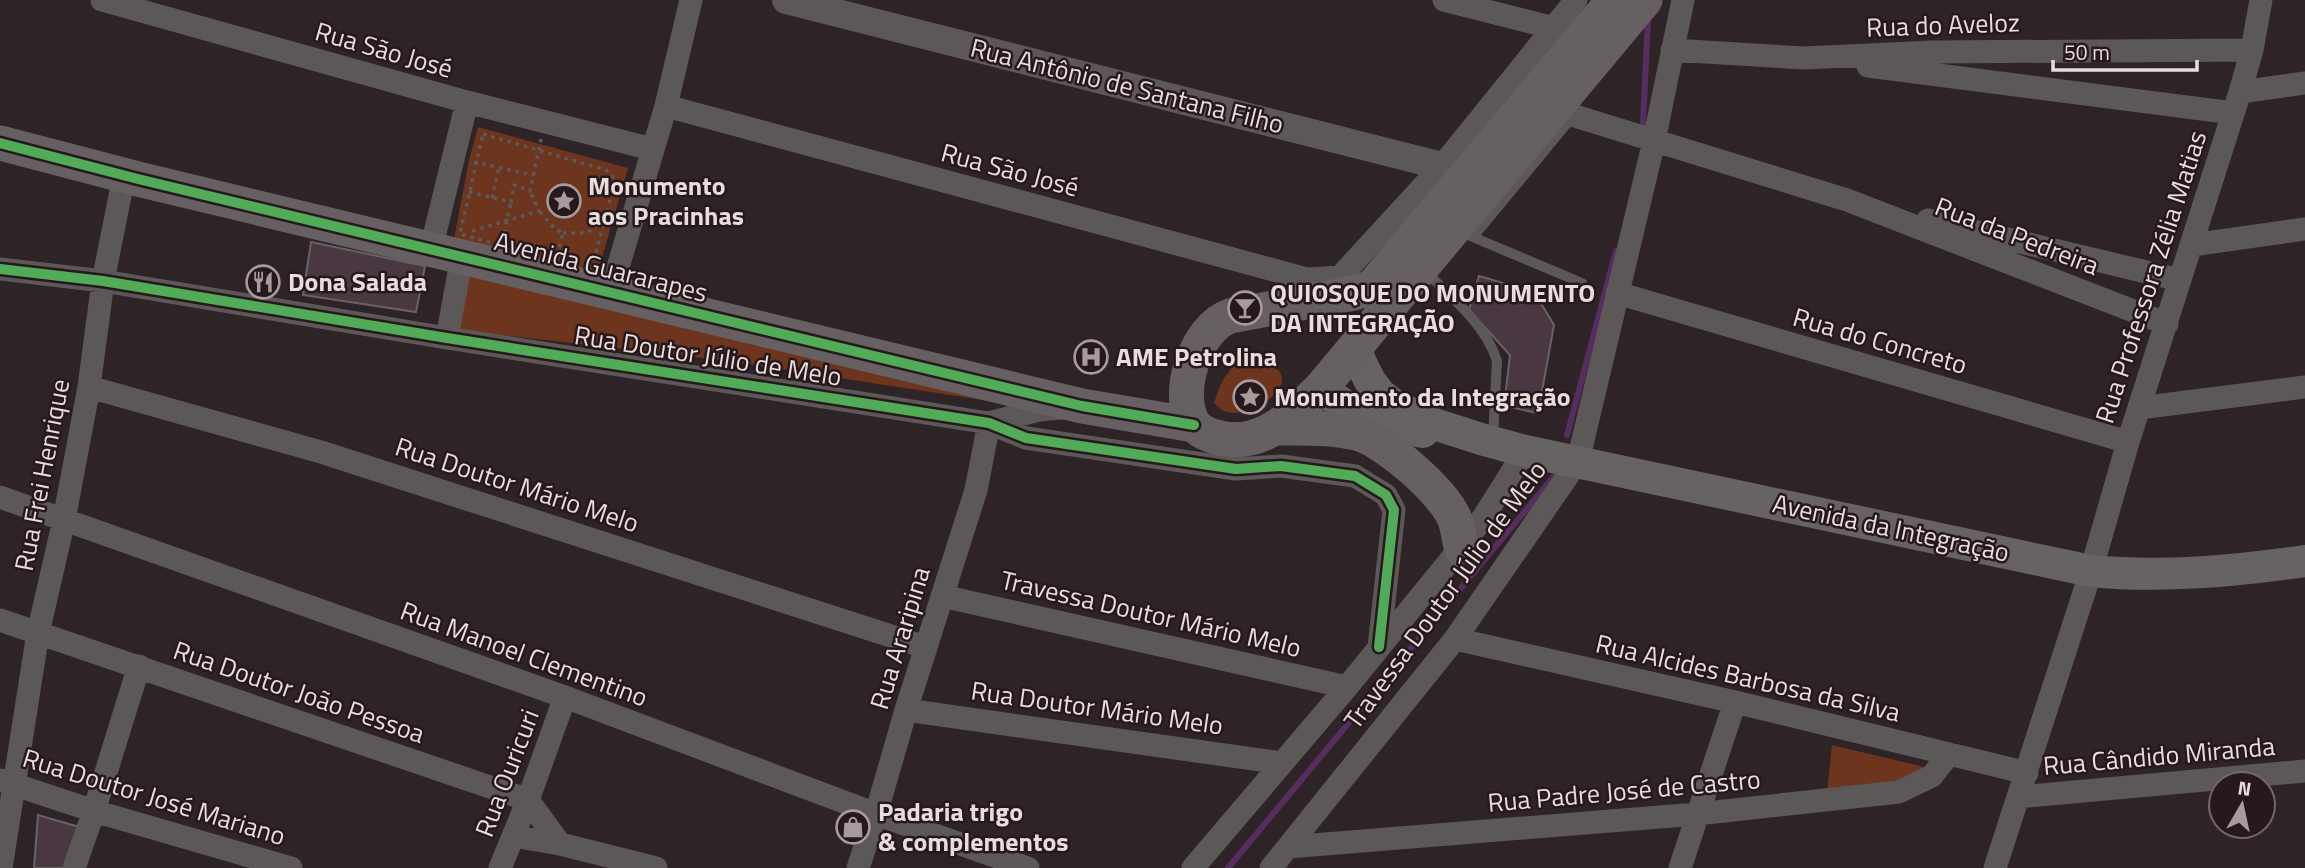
<svg xmlns="http://www.w3.org/2000/svg" width="2305" height="868" font-family="'Titillium Web',sans-serif">
<style>
.green{fill:#6d341e}
.lines{fill:none;stroke-linecap:round;stroke-linejoin:round}
.stream{stroke:#572c5f;stroke-width:6}
.building{fill:#493842;stroke:#696265;stroke-width:2}
.path{stroke:#5e5a5b;stroke-width:3.5;stroke-dasharray:3.5 5;stroke-linecap:butt}
.service{stroke:#5c5858;stroke-width:10}
.minor{stroke:#5c5858;stroke-width:23}
.tertiary{stroke:#5c5858;stroke-width:28}
.secondary{stroke:#686363;stroke-width:32}
.primary{stroke:#676062;stroke-width:35}
.cycleway-casing{stroke:#27181c;stroke-width:15}
.cycleway{stroke:#51ab58;stroke-width:10}
.labels{text-anchor:middle;stroke-width:5;stroke-linejoin:round;paint-order:stroke}
.street-label{font-size:26px;fill:#e7dcde;stroke:#27181c}
.poi-label{font-size:26px;font-weight:bold;fill:#e7dcde;stroke:#27181c;text-anchor:start}
</style>
<rect width="100%" height="100%" fill="#2e2427"/>
<!-- green -->
<path class="green" d="M478,127L628,168L597,275L454,239L469,160Z
M470,267L1021,406L729,361L457,330Z
M1239,361C1329,361 1255,427 1222,410C1219,408 1216,405 1214,403C1219,386 1225,373 1239,361Z
M1832,745L1941,771L1942,780L1827,793Z"/>
<g class="lines">
<!-- stream -->
<path class="stream" d="M1643,123L1648,19
M1567,435L1616,251
M1228,868L1555,475"/>
</g>
<!-- building -->
<path class="building" d="M311,242L425,266L416,312L303,295Z
M1479,276L1534,292L1554,325L1538,413L1504,406L1510,355L1469,310Z
M38,815L86,829L72,868H34Z"/>
<g class="lines">
<!-- path -->
<path class="path" d="M483,134L606,170L612,175L614,185L591,271L460,234Z
M474,162L533,175
M469,192L511,202L514,185L530,191L541,139
M492,198L499,167
M540,212L555,229L563,233L558,252
M472,231L539,211L530,191
M563,233H587L605,220
M502,241L511,202"/>
<!-- service -->
<path class="service" d="M1468,235L1582,283
M1473,237L1573,116
M1425,271C1451,297 1486,325 1497,361L1493,438"/>
<!-- minor -->
<path class="minor" d="M102,0L467,102L652,149
M1444,0L1566,31
M1672,50L1804,58L1933,52L2252,50
M1868,66L2233,113
M2240,92L2305,83
M666,106L1307,279L1340,277L1354,293
M1552,109L1847,200L2167,324
M1928,220L2180,280
M2192,245L2305,229
M431,249L467,102
M0,269L103,281L447,338L989,423L1026,438L1236,469L1281,466L1355,476L1386,495L1394,510L1379,647
M1340,277L1442,166L1576,0
M1617,293L2128,442
M610,294L666,106L691,0
M447,338L462,256
M89,387L321,452L925,647
M2139,408L2305,387
M989,423L1039,410L1061,408
M0,497L565,697L876,814L1028,868
M942,596L1347,687
M0,620L528,800L560,844
M1455,639L1735,702L2027,773
M906,710L1281,763
M0,780L94,811L291,868
M2018,797L2305,771
M513,836L560,844L656,868
M1288,847L1697,814L1899,792L1932,776L1949,754
M1,868L38,633L64,520L89,387L103,281L124,176
M74,868L94,811L139,666
M500,868L528,800L565,697
M858,868L876,814L906,710L976,490L989,423
M1193,868L1347,687L1461,547L1483,518L1525,451
M1271,868L1455,639L1578,461L1654,141L1683,0
M1680,868L1735,702
M1995,868L2091,571L2128,442L2240,92L2252,50L2261,0"/>
<!-- tertiary -->
<path class="tertiary" d="M786,0L1442,166L1467,176"/>
<!-- secondary -->
<path class="secondary" d="M1355,346L1361,363L1370,381L1380,394L1394,405L1428,422L1481,439L1525,451L2091,571C2163,578 2234,571 2305,561
M1321,388C1359,418 1375,424 1423,432"/>
<!-- primary -->
<path class="primary" d="M1614,0L1372,287L1354,293L1230,316C1196,328 1175,392 1193,423C1198,431 1210,436 1220,438C1263,448 1293,415 1321,388L1645,0
M0,143L138,179L1082,406L1194,425
M1276,428C1303,428 1330,427 1356,433C1384,439 1446,494 1455,520C1458,528 1459,538 1461,547"/>
<defs>
<path id="cycleway" d="M0,143L138,179L1082,406L1194,425
M0,269L103,281L447,338L989,423L1026,438L1236,469L1281,466L1355,476L1386,495L1394,510L1379,647"/>
</defs>
<!-- cycleway casing -->
<use href="#cycleway" class="cycleway-casing"/>
<!-- cycleway -->
<use href="#cycleway" class="cycleway"/>
</g>
<!-- icons -->
<defs>
<symbol id="sight-ring" viewBox="-11 -11 22 22"><circle r="9.5" fill="#27181c" stroke="#a69c9e" stroke-width="1.5"/><path d="M0-6L1.8-2.2L6-1.7L2.9 1.2L3.7 5.4L0 3.3L-3.7 5.4L-2.9 1.2L-6-1.7L-1.8-2.2Z" fill="#a69c9e"/></symbol>
<symbol id="restaurant-ring" viewBox="-11 -11 22 22"><circle r="9.5" fill="#27181c" stroke="#a69c9e" stroke-width="1.5"/><path d="M-5-6h1v4h1v-4h1v4h1v-4h1v5L-1.5 .5V6h-2V.5L-5-1ZM5-6V6H3V1.5H1.5Q1.5-4 5-6Z" fill="#a69c9e"/></symbol>
<symbol id="bar-ring" viewBox="-11 -11 22 22"><circle r="9.5" fill="#27181c" stroke="#a69c9e" stroke-width="1.5"/><path d="M-6-5H6L.8 .8V4.5H3.5V6h-7V4.5H-.8V.8Z" fill="#a69c9e"/></symbol>
<symbol id="hospital-ring" viewBox="-11 -11 22 22"><circle r="9.5" fill="#27181c" stroke="#a69c9e" stroke-width="1.5"/><path d="M-5-5h3v3.5h4V-5h3V5h-3V1.5h-4V5h-3Z" fill="#a69c9e"/></symbol>
<symbol id="shop-ring" viewBox="-11 -11 22 22"><circle r="9.5" fill="#27181c" stroke="#a69c9e" stroke-width="1.5"/><path d="M-5-2.5h2.3a2.7 3.5 0 0 1 5.4 0H5L5.5 6h-11ZM-1.5-2.5h3a1.5 2.3 0 0 0-3 0Z" fill="#a69c9e"/></symbol>
</defs>
<g fill-rule="evenodd">
<use href="#sight-ring" x="545" y="182" width="38" height="38"/>
<use href="#restaurant-ring" x="244" y="263" width="38" height="38"/>
<use href="#bar-ring" x="1226" y="289" width="38" height="38"/>
<use href="#hospital-ring" x="1072" y="338" width="38" height="38"/>
<use href="#sight-ring" x="1231" y="378" width="38" height="38"/>
<use href="#shop-ring" x="834" y="808" width="38" height="38"/>
</g>
<g class="labels">
<!-- street labels -->
<g class="street-label">
<text transform="translate(1943 25) rotate(-2)" y="9">Rua do Aveloz</text>
<text transform="translate(384 50) rotate(16)" y="9">Rua São José</text>
<text transform="translate(1127 86) rotate(14)" y="9">Rua Antônio de Santana Filho</text>
<text transform="translate(1010 170) rotate(15)" y="9">Rua São José</text>
<text transform="translate(2017 236) rotate(21)" y="9">Rua da Pedreira</text>
<text transform="translate(601 267) rotate(14)" y="9">Avenida Guararapes</text>
<text transform="translate(2151 277) rotate(-72)" y="9">Rua Professora Zélia Matias</text>
<text transform="translate(1880 341) rotate(16)" y="9">Rua do Concreto</text>
<text transform="translate(708 356) rotate(9)" y="9">Rua Doutor Júlio de Melo</text>
<text transform="translate(42 475) rotate(-79)" y="9">Rua Frei Henrique</text>
<text transform="translate(517 485) rotate(18)" y="9">Rua Doutor Mário Melo</text>
<text transform="translate(1891 528) rotate(12)" y="9">Avenida da Integração</text>
<text transform="translate(1445 595) rotate(-54)" y="9">Travessa Doutor Júlio de Melo</text>
<text transform="translate(1151 614) rotate(13)" y="9">Travessa Doutor Mário Melo</text>
<text transform="translate(900 638) rotate(-73)" y="9">Rua Araripina</text>
<text transform="translate(524 654) rotate(20)" y="9">Rua Manoel Clementino</text>
<text transform="translate(1748 678) rotate(13)" y="9">Rua Alcides Barbosa da Silva</text>
<text transform="translate(299 692) rotate(19)" y="9">Rua Doutor João Pessoa</text>
<text transform="translate(1097 708) rotate(8)" y="9">Rua Doutor Mário Melo</text>
<text transform="translate(2159 756) rotate(-5)" y="9">Rua Cândido Miranda</text>
<text transform="translate(507 773) rotate(-69)" y="9">Rua Ouricuri</text>
<text transform="translate(1624 791) rotate(-5)" y="9">Rua Padre José de Castro</text>
<text transform="translate(154 797) rotate(17)" y="9">Rua Doutor José Mariano</text>
</g>
<!-- poi labels -->
<g class="poi-label">
<text x="588" y="195">Monumento<tspan x="588" dy="30">aos Pracinhas</tspan></text>
<text x="288" y="291">Dona Salada</text>
<text x="1270" y="302">QUIOSQUE DO MONUMENTO<tspan x="1270" dy="30">DA INTEGRAÇÃO</tspan></text>
<text x="1116" y="366">AME Petrolina</text>
<text x="1274" y="406">Monumento da Integração</text>
<text x="878" y="821">Padaria trigo<tspan x="878" dy="30">&amp; complementos</tspan></text>
</g>
</g>
<!-- north arrow -->
<g transform="translate(2242 805) rotate(9)"><circle r="33" fill="#27181c" stroke="#74666a" stroke-width="2"/>
<path d="M0-5L12 26L0 18L-12 26Z" fill="#a69c9e"/>
<text y="-10" font-size="19" font-weight="bold" text-anchor="middle" fill="#e7dcde">N</text>
</g>
<!-- scale -->
<path d="M2053 60v10h144v-10" fill="none" stroke="#e7dcde" stroke-width="3.5"/>
<text x="2064" y="60" font-size="21" fill="#e7dcde" stroke="#27181c" stroke-width="5" paint-order="stroke">50 m</text>
</svg>
